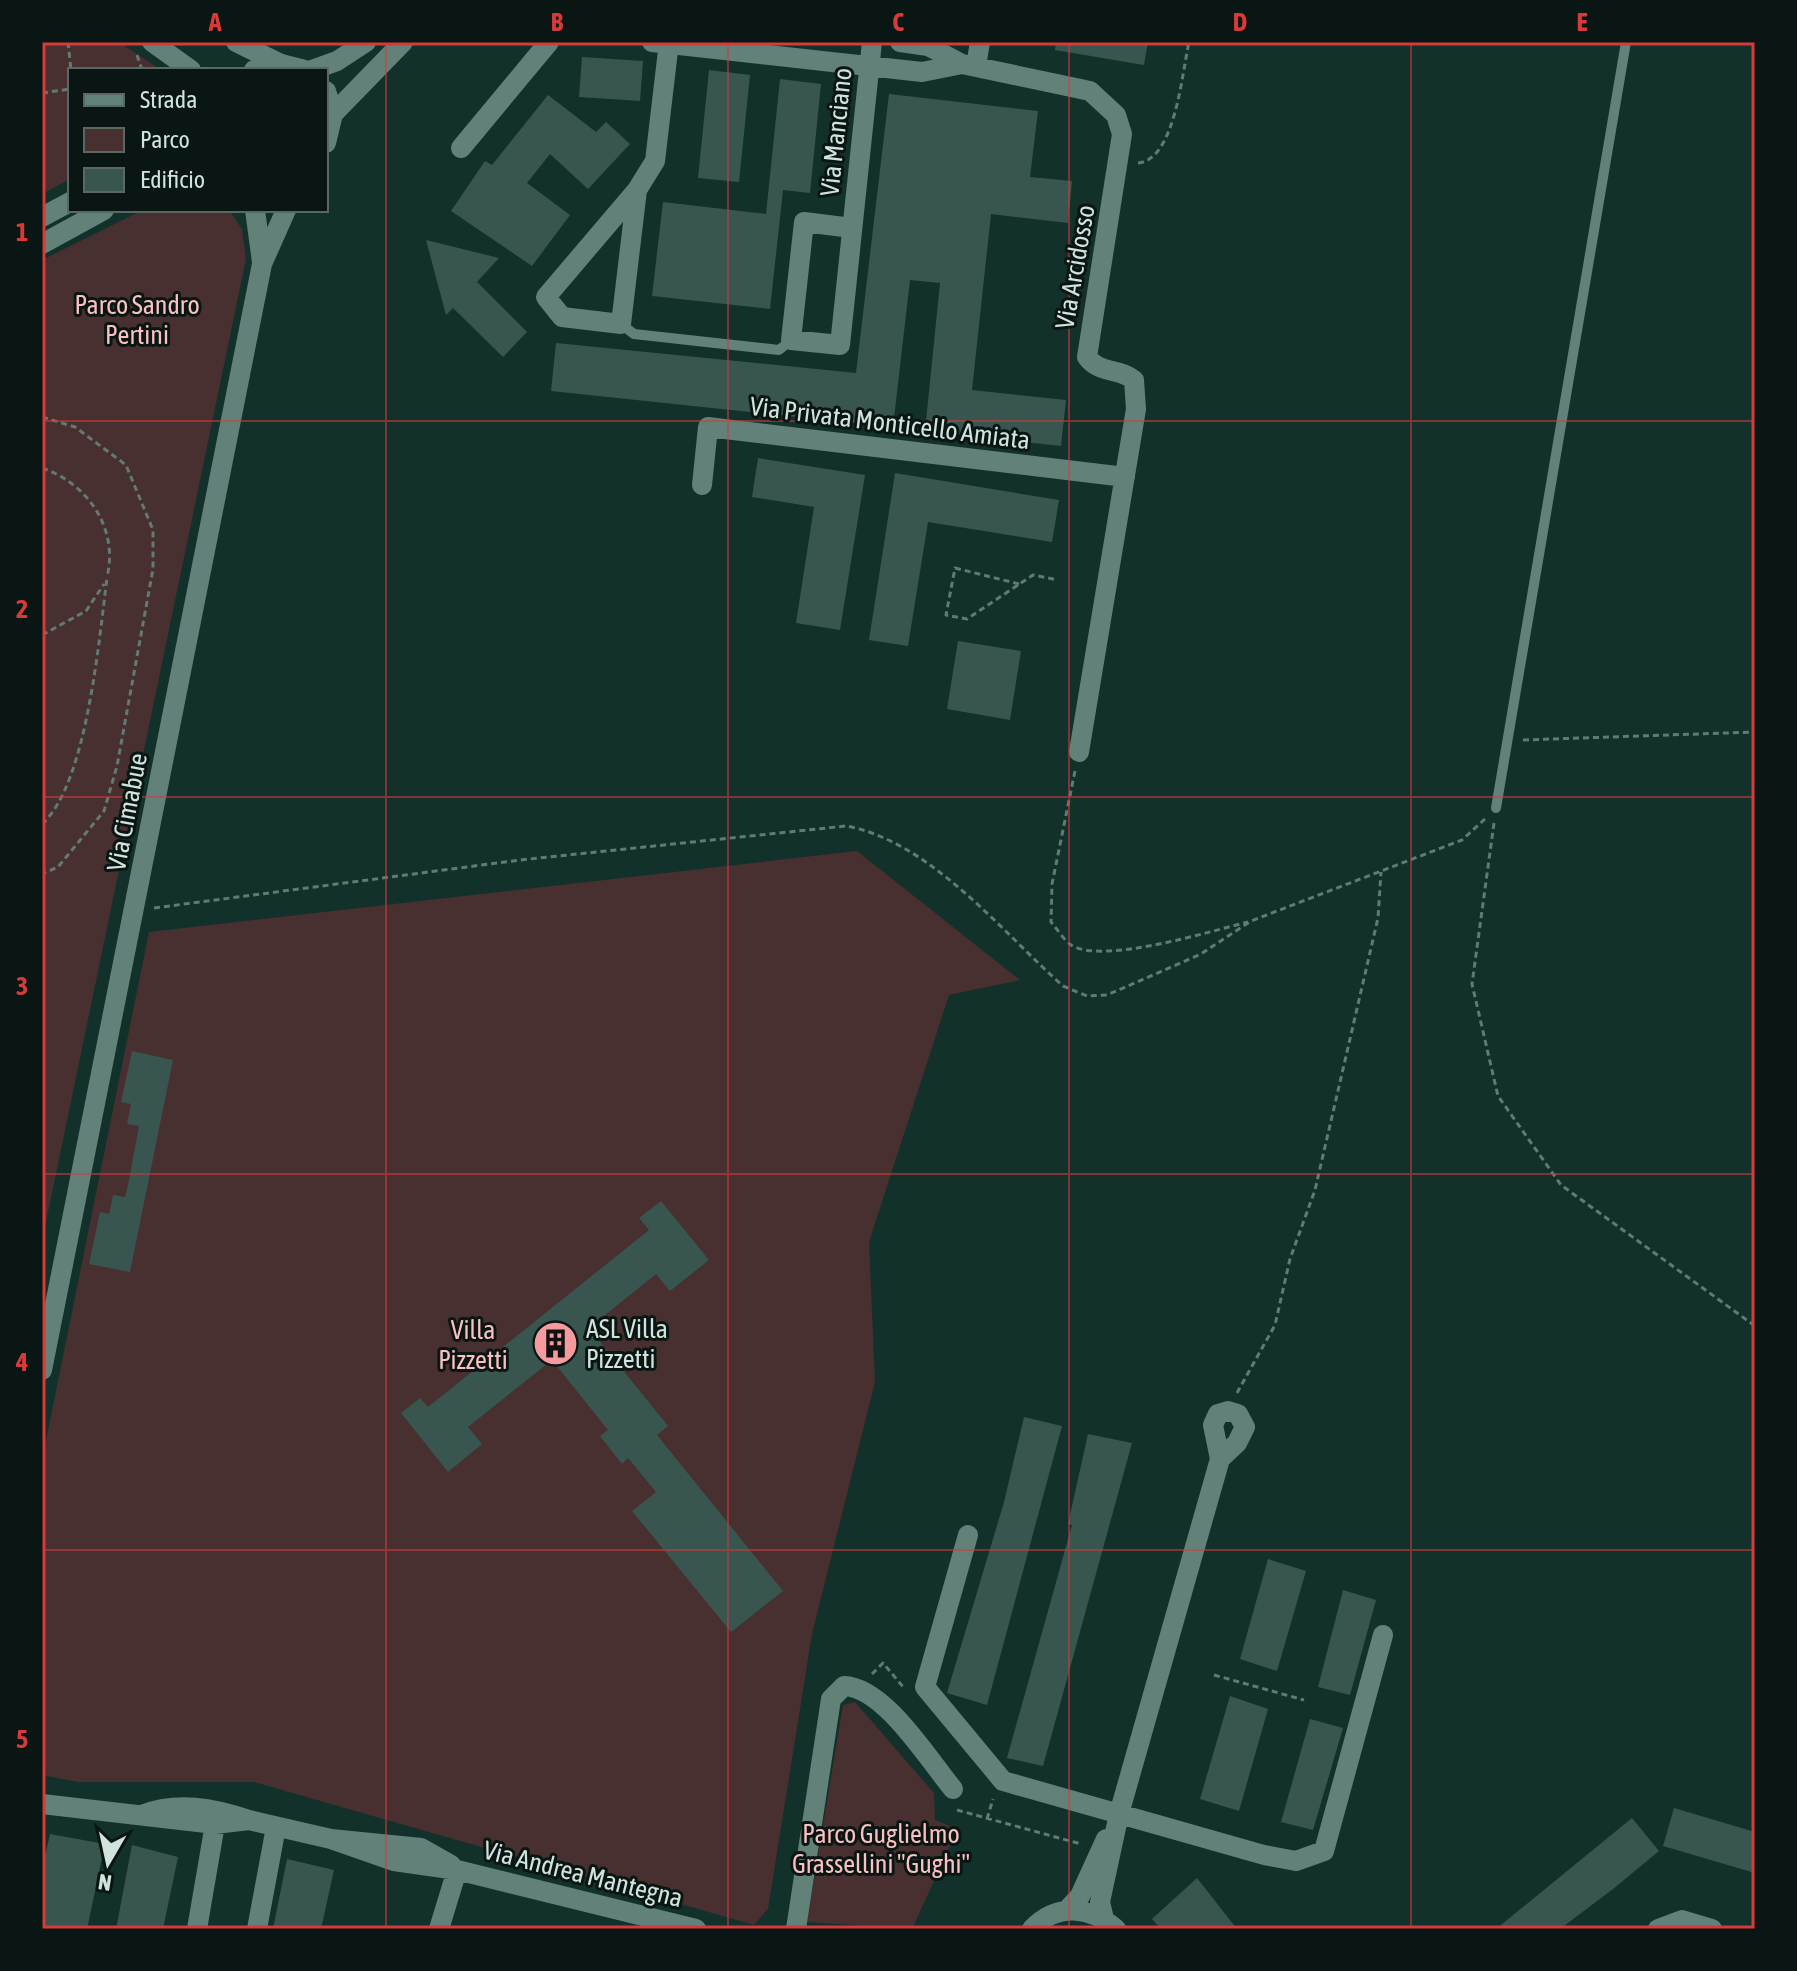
<svg xmlns="http://www.w3.org/2000/svg" width="1797" height="1971" font-family="'Asap Condensed',sans-serif">
<style>
.green{fill:#482f30}
.building{fill:#38564f}
.lines{fill:none;stroke-linecap:round;stroke-linejoin:round}
.path{stroke:#617a74;stroke-width:3;stroke-dasharray:6 4;stroke-linecap:butt}
.service{stroke:#628179;stroke-width:10}
.minor{stroke:#628179;stroke-width:20}
.secondary{stroke:#628179;stroke-width:20}
.grid{fill:none;stroke:#d63b3a;stroke-width:2;stroke-opacity:0.55}
.labels{text-anchor:middle;stroke-width:6;stroke-linejoin:round;paint-order:stroke}
.street-label{font-size:26px;fill:#d2e3de;stroke:#0a1613}
.park-label{font-size:26px;fill:#fbc0c1;stroke:#0a1613}
.poi-label{font-size:26px;fill:#d2e3de;stroke:#0a1613;text-anchor:start}
.neatline{fill:none;stroke:#d63b3a;stroke-width:3}
.grid-label{font-size:26px;text-anchor:middle;font-weight:bold;fill:#d63b3a}
</style>
<rect width="100%" height="100%" fill="#13312b"/>
<!-- green -->
<path class="green" d="M42,42H119L161,70H70V179L42,194Z
M143,210H229L242,229L246,259L42,1241V260Z
M857,851L1020,980L949,995L869,1242L875,1382L812,1634L768,1909L754,1925L254,1782H78L42,1775V1460L149,932Z
M855,1702L934,1793L935,1820L958,1829L912,1929L807,1922L843,1705Z"/>
<!-- building -->
<path class="building" d="M1056,42H1148L1144,65L1055,50Z
M582,57L643,61L640,101L579,97Z
M709,70L750,75L739,182L698,178Z
M780,79L821,84L810,193L783,190L770,309L652,296L663,202L766,214Z
M889,94L1038,111L1030,177L1072,181L1068,223L991,214L972,390L1066,400L1061,446L925,431L940,283L910,280L893,427L551,391L556,343L856,373Z
M548,95L596,132L606,122L630,144L588,189L550,154L527,183L570,215L532,266L451,211L485,161L492,165Z
M426,240L499,258L477,282L527,332L503,357L453,308L446,315Z
M758,458L865,475L840,630L796,623L814,507L752,497Z
M895,473L1059,500L1052,542L928,522L908,646L869,640Z
M958,641L1021,651L1010,720L947,709Z
M132,1051L173,1060L130,1272L89,1264L100,1212L109,1214L113,1195L125,1197L129,1180L139,1126L127,1124L131,1104L121,1102Z
M661,1201L709,1260L670,1291L656,1274L589,1328L668,1426L657,1435L783,1591L731,1632L632,1511L656,1492L628,1458L622,1464L600,1436L608,1430L552,1360L468,1427L482,1444L448,1472L401,1413L420,1398L428,1407L649,1230L639,1218Z
M1024,1417L1062,1426L987,1705L947,1693L1004,1502Z
M1088,1434L1132,1443L1043,1766L1007,1758L1072,1525L1068,1524Z
M1268,1559L1306,1571L1277,1671L1240,1659Z
M1343,1590L1376,1600L1350,1695L1318,1687Z
M1230,1696L1268,1709L1239,1811L1200,1799Z
M1310,1719L1343,1728L1313,1830L1281,1822Z
M1674,1808L1755,1832V1873L1663,1846Z
M1632,1818L1659,1851L1613,1889L1560,1929H1496Z
M50,1834L105,1844L87,1929H42V1869Z
M132,1845L178,1857L163,1929H116Z
M287,1859L334,1870L321,1929H273Z
M1197,1878L1237,1929H1161L1152,1919Z"/>
<g class="lines">
<!-- path -->
<path class="path" d="M68,42L71,70
M137,55L142,70
M42,93L70,89
M1138,163C1175,160 1182,73 1189,42
M42,417L75,427L126,465L153,530V569L117,766L104,811L58,867L42,874
M42,468C87,483 119,528 107,577
M1019,584L955,568L946,615L967,619L1033,575L1058,580
M42,635L86,611L104,584
M1523,740L1755,732
M1075,771L1052,884L1051,922C1057,929 1064,940 1071,945C1102,965 1211,931 1248,922
M1494,823L1472,984L1498,1096L1561,1185L1755,1326
M42,824C87,784 99,639 107,578
M154,908L520,860L846,826C930,841 1002,932 1063,986L1087,996L1107,995L1201,954L1251,921L1462,840L1485,819
M1237,1393L1275,1325L1290,1259L1315,1190L1378,918L1381,872
M872,1674L883,1663L904,1688
M1214,1675L1304,1700
M957,1810L1081,1844
M987,1819L993,1799"/>
<!-- service -->
<path class="service" d="M621,324L634,334L779,350L791,340
M1496,808L1626,42"/>
<!-- minor -->
<path class="minor" d="M152,42L191,70
M236,42L281,64
M652,42L922,72L962,64
M900,42L928,46L962,64L1090,91L1116,115L1122,134L1087,357C1099,374 1120,368 1134,380L1136,409L1079,752
M976,66L980,42
M461,148L549,42
M637,190L621,324L562,317L546,297L637,190L655,161L669,42
M42,217L70,202
M852,228L804,222L791,340L840,345L872,42
M42,244L104,210
M702,485L708,427L1125,477
M968,1535L925,1687L1003,1781L1264,1855L1296,1861L1324,1851L1383,1635
M42,1804L215,1824L249,1820C213,1808 178,1801 141,1815
M249,1820L331,1839L421,1848L451,1865
M331,1839L394,1861L457,1870L696,1929
M1067,1910L1080,1896L1106,1839
M1104,1919L1100,1902L1119,1814L1220,1459L1213,1425L1218,1414L1228,1411L1238,1414L1245,1427L1237,1443L1220,1459
M197,1929L215,1824
M257,1929L276,1827
M439,1929L457,1870
M796,1929L831,1699L844,1686C884,1687 928,1759 953,1789
M1032,1929C1057,1903 1090,1906 1116,1929
M1658,1929L1682,1920L1712,1929"/>
<!-- secondary -->
<path class="secondary" d="M254,70L281,64L305,70
M312,70L337,61L366,42
M326,91L333,114L326,143
M333,114L403,42
M255,210L262,262
M42,1370L262,264L286,210"/>
</g>
<!-- grid -->
<path class="grid" d="M386,42V1929M728,42V1929M1069,42V1929M1411,42V1929M42,421H1755M42,797H1755M42,1174H1755M42,1550H1755"/>
<!-- icons -->
<defs>
<symbol id="building-disc" viewBox="-11 -11 22 22"><circle r="9.5" fill="#f59b9f" stroke="#0a1613"/><path d="M-4-6H4V6H1V3H-1V6H-4ZM-2.5-4.3h1.7v1.8h-1.7ZM.8-4.3h1.7v1.8H.8ZM-2.5-1h1.7V.8h-1.7ZM.8-1h1.7V.8H.8Z" fill="#111"/></symbol>
</defs>
<g fill-rule="evenodd">
<use href="#building-disc" x="530" y="1318" width="51" height="51"/>
</g>
<g class="labels">
<!-- street labels -->
<g class="street-label">
<text transform="translate(836 132) rotate(-84)" y="9">Via Manciano</text>
<text transform="translate(1075 267) rotate(-80)" y="9">Via Arcidosso</text>
<text transform="translate(890 423) rotate(7)" y="9">Via Privata Monticello Amiata</text>
<text transform="translate(127 812) rotate(-79)" y="9">Via Cimabue</text>
<text transform="translate(583 1874) rotate(14)" y="9">Via Andrea Mantegna</text>
</g>
<!-- park labels -->
<g class="park-label">
<text x="137" y="314">Parco Sandro<tspan x="137" dy="30">Pertini</tspan></text>
<text x="473" y="1339">Villa<tspan x="473" dy="30">Pizzetti</tspan></text>
<text x="881" y="1843">Parco Guglielmo<tspan x="881" dy="30">Grassellini "Gughi"</tspan></text>
</g>
<!-- poi labels -->
<g class="poi-label">
<text x="586" y="1338">ASL Villa<tspan x="586" dy="30">Pizzetti</tspan></text>
</g>
</g>
<!-- border -->
<rect width="1797" height="1971" fill="none" stroke="#0a1613" stroke-width="88"/>
<!-- legend -->
<rect x="68" y="68" width="260" height="144" fill="#0a1613" stroke="#5a6864" stroke-width="2"/>
<rect x="84" y="94" width="40" height="12" fill="#628179" stroke="#5a6864" stroke-width="2"/>
<text x="140" y="108" font-size="24" fill="#d2e3de">Strada</text>
<rect x="84" y="128" width="40" height="24" fill="#482f30" stroke="#5a6864" stroke-width="2"/>
<text x="140" y="148" font-size="24" fill="#d2e3de">Parco</text>
<rect x="84" y="168" width="40" height="24" fill="#38564f" stroke="#5a6864" stroke-width="2"/>
<text x="140" y="188" font-size="24" fill="#d2e3de">Edificio</text>
<!-- north arrow -->
<g transform="translate(108 1863) rotate(189)" stroke="#0a1613" stroke-width="6" paint-order="stroke">
<path d="M0-6L14 30L0 20L-14 30Z" fill="#d2e3de"/>
<text y="-12" font-size="22" font-weight="bold" text-anchor="middle" fill="#d2e3de">N</text>
</g>
<rect x="44" y="44" width="1709" height="1883" class="neatline"/>
<g class="grid-label">
<text x="215" y="31">A</text>
<text x="557" y="31">B</text>
<text x="898" y="31">C</text>
<text x="1240" y="31">D</text>
<text x="1582" y="31">E</text>
<text x="22" y="241">1</text>
<text x="22" y="618">2</text>
<text x="22" y="995">3</text>
<text x="22" y="1371">4</text>
<text x="22" y="1748">5</text>
</g>
</svg>
